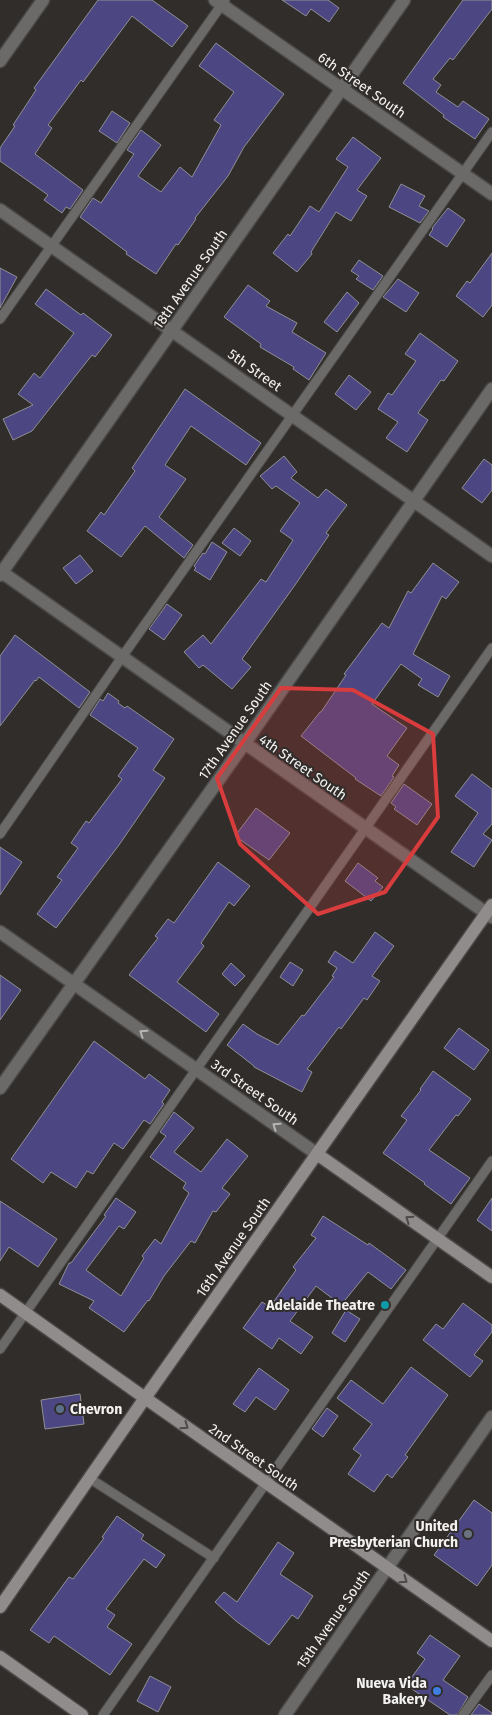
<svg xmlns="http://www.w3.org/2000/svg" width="492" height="1715" font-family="'Fira Sans',sans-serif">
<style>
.building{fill:#4c4783;stroke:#8f8f93}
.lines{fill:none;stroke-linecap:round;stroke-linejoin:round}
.lane-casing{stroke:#4b4947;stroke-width:11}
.street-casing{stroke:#4b4947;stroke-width:15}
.secondary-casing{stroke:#4b4947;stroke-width:15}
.lane{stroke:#6c6a69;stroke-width:9}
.street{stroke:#6c6a69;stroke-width:12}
.secondary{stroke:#8f8c8b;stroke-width:12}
.oneway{stroke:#b7b5b3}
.oneway2{stroke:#4c4a48}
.marked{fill:#d93c3c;fill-opacity:0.2;stroke:#d93c3c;stroke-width:4;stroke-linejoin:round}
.culture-dot{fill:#0f9aa8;stroke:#302d2b;stroke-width:2}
.service-dot{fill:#5c6f8a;stroke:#302d2b;stroke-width:2}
.worship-dot{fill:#6b7280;stroke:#302d2b;stroke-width:2}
.shop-dot{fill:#3f7fe0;stroke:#302d2b;stroke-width:2}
.labels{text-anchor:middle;stroke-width:4;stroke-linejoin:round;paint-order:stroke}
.street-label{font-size:14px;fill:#f4f2f0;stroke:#302d2b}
.poi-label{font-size:14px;font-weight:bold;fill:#f4f2f0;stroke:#302d2b;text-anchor:end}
</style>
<rect width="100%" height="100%" fill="#302d2b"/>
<!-- building -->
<path class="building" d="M98,0H152L188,26L172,47L132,16L83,82L81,80L48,125L52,128L35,154L83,190L70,209L66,207L62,213L44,200L48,195L0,161V148L15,126L13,125L36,90L34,88Z
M282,0H328L339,8L329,22L311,9L306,16Z
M463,0H492V9L453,60L450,58L433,79L441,85L436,92L458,107L463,101L489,119L475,139L443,117L444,115L403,83Z
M216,43L284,94L244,147L228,176L195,218L196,219L178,245L176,244L156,274L126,254L127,252L80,217L93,198L101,203L134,154L127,150L141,130L161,145L138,176L161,192L180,167L192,177L221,125L214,120L234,92L199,66Z
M112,111L130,123L117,143L99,131Z
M353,137L381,158L357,190L367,196L351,221L336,212L311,252L312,254L297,272L273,253L288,234L290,236L310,206L319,212L348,167L336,159Z
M401,184L425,196L419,206L429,211L420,223L389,207Z
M448,208L465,220L447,247L429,235L433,229L432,228Z
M492,253V305L483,317L456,296L467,281L470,283Z
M359,260L383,276L373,290L356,279L359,276L351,271Z
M0,268L17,277L0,308Z
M398,279L419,293L406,312L383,297Z
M248,285L270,301L266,306L297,323L292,332L326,353L309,380L293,369L294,367L260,347L261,344L224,317Z
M46,289L81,315L83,313L112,335L95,357L92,355L32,431L13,440L3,419L33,405L18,394L34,373L40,378L74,333L35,304Z
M347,292L359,303L337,332L324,322Z
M420,333L458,361L444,381L441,380L418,413L428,420L407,452L386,438L398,422L378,409L388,393L392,395L416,361L405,354Z
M349,375L371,392L356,410L335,394Z
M185,389L261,443L246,465L191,426L165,465L186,479L159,517L193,545L184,558L145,526L121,557L87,531L101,512L104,515L135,471L132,468Z
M284,456L297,472L291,478L318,498L326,489L347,505L326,533L329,535L295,585L242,659L251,667L232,689L203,665L199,668L184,652L203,635L211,644L261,579L266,582L293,540L280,531L300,503L276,486L272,489L260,476Z
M484,459L492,465V490L482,503L462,488Z
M234,528L251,541L240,556L222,543Z
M212,542L227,552L210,580L194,570L196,568L194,566L203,553L205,554Z
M80,555L93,571L76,584L63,568Z
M433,563L459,582L446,599L442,596L413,654L450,676L438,697L418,685L422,679L401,664L372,704L407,728L387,756L399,765L392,776L394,777L381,796L355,779L356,778L301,736L320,712H321L346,675L344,674L382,623L389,628L408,591L411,593Z
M167,604L182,615L164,640L149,629Z
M15,635L90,692L79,708L39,677L36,681L35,680L0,726V656Z
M108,693L119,701L118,703L125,708L127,706L174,739L153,770L165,778L119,845L56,928L37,914L62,880L57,877L78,848L71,843L86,821L89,823L122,779L118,776L138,748L90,715L100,699L103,701Z
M472,774L492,789V824L483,834L492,840L474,867L451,852L478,813L455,796Z
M404,784L432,804L417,825L394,809L396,807L391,803Z
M256,808L290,833L269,860L235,836Z
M0,847L22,862L0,895Z
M218,862L250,886L234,906L229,902L201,943L204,946L177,982L219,1014L206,1032L129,975L158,938L155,936L168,919L174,923Z
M358,863L378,878L375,881L383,887L371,901L345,881Z
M375,932L394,946L372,976L380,981L367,1000L364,998L341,1029L339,1027L307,1069L312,1072L302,1092L254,1067V1066L227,1045L243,1024L257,1034L278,1045L302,1015L304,1016L334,977L332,976L337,968L328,962L335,951L353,963Z
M290,962L303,970L293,986L280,977Z
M231,963L245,976L235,986L222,974Z
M0,975L21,990L0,1020Z
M459,1028L489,1050L474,1070L444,1048Z
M94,1041L145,1079L149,1074L170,1090L162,1102L164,1104L150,1124L144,1120L123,1149L114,1143L93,1174L87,1171L76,1188L51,1172L43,1183L11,1159Z
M433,1071L471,1099L458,1116L456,1115L429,1150L470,1178L451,1204L424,1184L425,1183L383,1153L407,1120L401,1116L421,1090L420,1089Z
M174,1112L194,1128L174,1152L201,1172L227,1139L248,1156L222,1188L230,1194L216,1212L213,1211L195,1243L191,1241L164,1276L149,1301L148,1300L124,1332L89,1308L94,1301L59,1284L69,1263H71L106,1216L104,1215L116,1198L136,1212L124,1229L119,1226L86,1270L121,1296L144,1258L142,1256L155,1239L161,1244L189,1193L183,1188L186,1183L150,1157L166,1136L160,1132Z
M492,1198V1231L477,1220Z
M0,1201L57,1239L38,1267L9,1247L0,1261Z
M323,1216L368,1245L369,1243L406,1270L391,1289L368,1272L341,1305L316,1286L290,1321L313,1337L301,1354L279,1338L272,1349L243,1328L262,1302L270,1307L296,1270L293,1267L316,1238L311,1235Z
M463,1303L492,1325V1332L474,1355L483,1361L470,1377L423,1340L436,1324L443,1329Z
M346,1310L360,1319L345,1342L332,1333Z
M411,1367L448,1395L405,1455L408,1457L392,1478L387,1474L374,1492L348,1474L361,1455L353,1449L372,1424L337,1398L351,1380L383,1404Z
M259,1368L289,1390L275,1410L256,1397L245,1412L233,1404Z
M80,1394L84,1424L45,1429L41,1400Z
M327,1408L338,1416L323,1437L312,1429Z
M474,1500L492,1513V1565L477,1586L434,1555Z
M117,1516L144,1535L141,1539L165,1555L156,1568L144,1559L106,1609L115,1615L107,1627L132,1644L110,1675L54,1636L49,1643L30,1630L69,1577L73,1579L104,1538L102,1537Z
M278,1542L294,1553L280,1574L313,1596L298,1619L292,1615L269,1645L236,1621L215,1602L224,1592L237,1602Z
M430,1635L460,1656L443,1680L468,1697L457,1715H450L406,1685L425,1659L417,1653Z
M150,1676L171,1687L158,1712L137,1701Z
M479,1704L492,1713V1715H471Z"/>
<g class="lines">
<defs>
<path id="lane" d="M0,319L225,0
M0,834L122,657L492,132
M0,1349L492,648
M89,1478L214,1558
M103,1715L492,1161
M463,1715L492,1675"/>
<path id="street" d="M215,0L492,194
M0,61L43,0
M0,210L492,556
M0,571L492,917
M0,575L404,0
M0,932L317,1154
M0,1088L244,744L492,389
M285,1715L492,1417"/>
<path id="secondary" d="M317,1154L492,1277
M0,1295L145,1398L492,1641
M0,1607L145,1398L492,905
M0,1657L82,1715"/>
</defs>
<!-- lane casing -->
<use href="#lane" class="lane-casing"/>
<!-- street casing -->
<use href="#street" class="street-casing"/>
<!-- secondary casing -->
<use href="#secondary" class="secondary-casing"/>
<!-- lane -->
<use href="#lane" class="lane"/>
<!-- street -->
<use href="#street" class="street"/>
<!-- secondary -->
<use href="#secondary" class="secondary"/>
</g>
<!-- one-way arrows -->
<defs><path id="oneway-chevron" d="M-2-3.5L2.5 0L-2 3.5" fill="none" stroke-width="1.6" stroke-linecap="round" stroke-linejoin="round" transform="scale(1.25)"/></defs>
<g class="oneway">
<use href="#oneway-chevron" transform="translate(143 1033) rotate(-145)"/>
<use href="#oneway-chevron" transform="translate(276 1126) rotate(-145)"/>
</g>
<g class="oneway2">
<use href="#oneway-chevron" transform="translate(409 1219) rotate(-145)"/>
<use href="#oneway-chevron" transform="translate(185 1426) rotate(35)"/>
<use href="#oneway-chevron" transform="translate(404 1580) rotate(35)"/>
</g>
<!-- marked area -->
<path class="marked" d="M281,688L353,690L433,734L438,817L385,892L318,914L240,844L217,778Z"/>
<!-- markers -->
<circle class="culture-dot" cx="385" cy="1305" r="5"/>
<circle class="service-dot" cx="60" cy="1409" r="5"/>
<circle class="worship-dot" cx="468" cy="1534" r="5"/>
<circle class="shop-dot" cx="437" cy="1691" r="5"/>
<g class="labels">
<!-- street labels -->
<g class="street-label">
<text transform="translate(362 85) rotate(35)" y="5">6th Street South</text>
<text transform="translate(190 279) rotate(-55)" y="5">18th Avenue South</text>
<text transform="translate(255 370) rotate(35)" y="5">5th Street</text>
<text transform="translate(235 730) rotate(-55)" y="5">17th Avenue South</text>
<text transform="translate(303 767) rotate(35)" y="5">4th Street South</text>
<text transform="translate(255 1092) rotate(35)" y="5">3rd Street South</text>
<text transform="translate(233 1247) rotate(-55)" y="5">16th Avenue South</text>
<text transform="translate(254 1457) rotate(35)" y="5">2nd Street South</text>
<text transform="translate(333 1619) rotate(-55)" y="5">15th Avenue South</text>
</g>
<!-- poi labels -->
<g class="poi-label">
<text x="375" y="1310">Adelaide Theatre</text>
<text x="70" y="1414" text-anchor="start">Chevron</text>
<text x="458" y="1531">United<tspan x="458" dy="16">Presbyterian Church</tspan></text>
<text x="427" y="1688">Nueva Vida<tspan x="427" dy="16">Bakery</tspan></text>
</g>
</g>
</svg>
